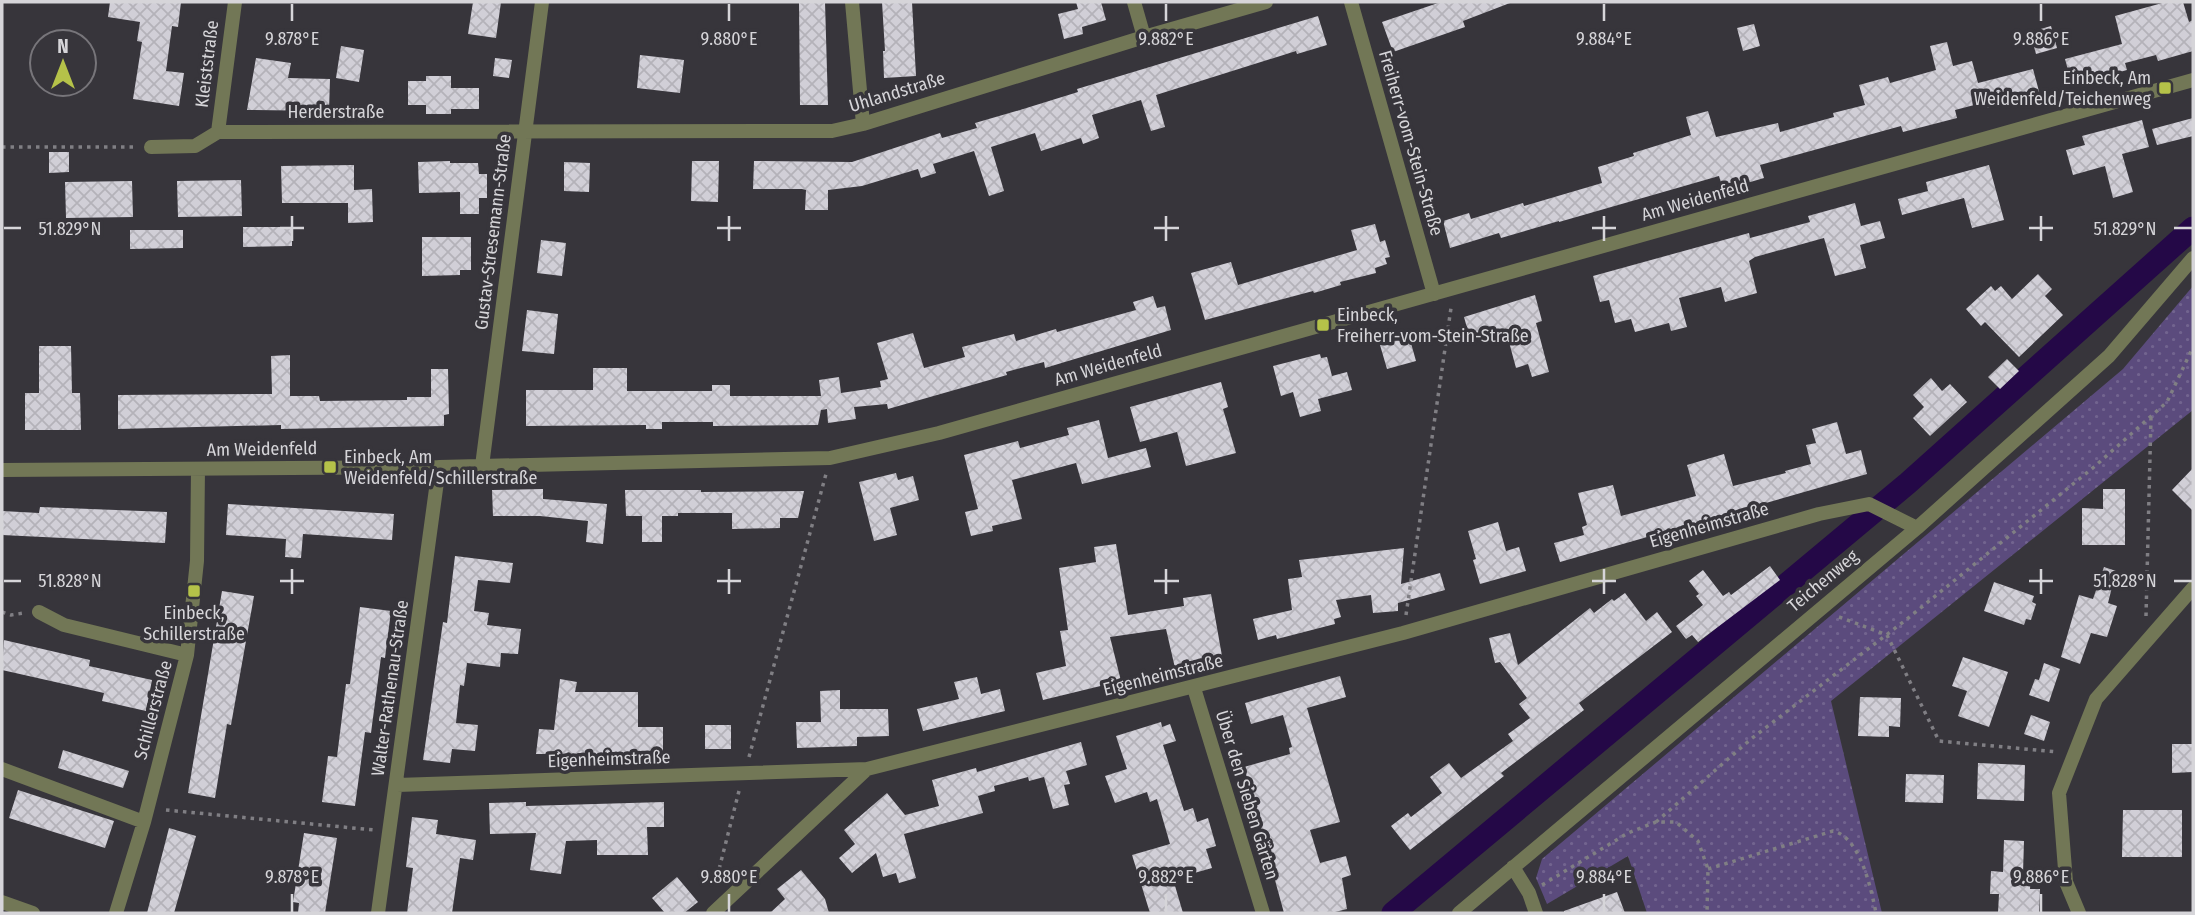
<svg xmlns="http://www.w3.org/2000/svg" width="2195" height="915" font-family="'Fira Sans Condensed',sans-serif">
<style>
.park{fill:url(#park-dots)}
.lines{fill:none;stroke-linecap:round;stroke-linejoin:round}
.canal{stroke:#240847;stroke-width:23}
.building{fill:url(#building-cross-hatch)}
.path{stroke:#807f84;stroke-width:3.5;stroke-dasharray:3.5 5;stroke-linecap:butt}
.minor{stroke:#727756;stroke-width:14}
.ticks{fill:none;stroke:#d6d5d9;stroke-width:2.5}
.poi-dot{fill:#b5c249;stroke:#37353b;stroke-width:2.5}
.labels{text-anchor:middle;stroke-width:7;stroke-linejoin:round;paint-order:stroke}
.street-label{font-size:18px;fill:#d6d5d9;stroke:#37353b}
.poi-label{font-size:18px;fill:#d6d5d9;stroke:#37353b;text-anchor:start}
.ticks-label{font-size:18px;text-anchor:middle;fill:#d6d5d9;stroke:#37353b;stroke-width:7;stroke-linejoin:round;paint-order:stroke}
</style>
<defs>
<pattern id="park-dots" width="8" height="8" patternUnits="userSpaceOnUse" patternTransform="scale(1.75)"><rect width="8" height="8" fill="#5b4b7d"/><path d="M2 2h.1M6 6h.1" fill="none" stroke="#72648f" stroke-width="1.8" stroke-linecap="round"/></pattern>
<pattern id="building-cross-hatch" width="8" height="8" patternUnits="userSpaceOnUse" patternTransform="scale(1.75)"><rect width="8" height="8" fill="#d1cfd7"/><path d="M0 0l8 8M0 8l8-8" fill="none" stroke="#b4b2b9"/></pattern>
</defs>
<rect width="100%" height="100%" fill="#37353b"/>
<!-- park -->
<path class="park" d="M2193,286V410L1831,701L1882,913H1647L1628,856L1547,904L1536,878L1542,859L2123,369Z"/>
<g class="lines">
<!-- canal -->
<path class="canal" d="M1393,913L1908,483L2193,228"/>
</g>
<!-- building -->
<path class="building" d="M110,2H181L178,27L172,26L166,71L184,73L179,106L133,99L142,42L137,41L140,22L108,17Z
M473,2H501L496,38L468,34Z
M799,2H825L828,105H800Z
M882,2H912L916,76L884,78L883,51H885Z
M1076,2H1101L1106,20L1082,27L1083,34L1064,39L1058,14L1078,9Z
M1441,2L1510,3L1463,21L1465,27L1393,52L1382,22Z
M2166,2H2183L2189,22L2193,20V51L2158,61L2156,55L2125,63L2127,70L2072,85L2065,59L2122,44L2115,16Z
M1318,16L1327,45L1297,54L1296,51L1156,95L1165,127L1151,131L1141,100L1092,115L1099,138L1083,144L1081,138L1041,151L1035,133L991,147L1004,191L989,196L974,151L933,164L936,173L921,178L918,169L862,186L828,190V210H805L806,190L802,189H753L754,161L852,162L940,133L942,138L977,128L975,123L1020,110L1078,92L1077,89Z
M1754,24L1760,46L1743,51L1737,28Z
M2051,26L2057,48L2036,54L2030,32Z
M1947,42L1953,66L1972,61L1978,83L2033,69L2040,95L1988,108L1986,102L1955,110L1957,118L1903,132L1901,126L1760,165L1764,178L1723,190L1719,176L1559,222V221L1501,238L1499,233L1450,248L1443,221L1469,213L1471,219L1523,203L1524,206L1602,183L1598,167L1634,156L1633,153L1691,135L1686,117L1708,111L1716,137L1778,123L1780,132L1834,117L1833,113L1865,105L1859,85L1888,77L1890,83L1936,70L1930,46Z
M341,46L364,50L359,82L336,78Z
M640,55L684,60L680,93L637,88Z
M256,58L291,63L288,78L330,79L329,111L247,110Z
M495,58L512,60L509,78L493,76Z
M426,76H451V88H479V109H451V114H426V105H408V81H426Z
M2193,118V136L2157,145L2152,129Z
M2142,120L2149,147L2122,154L2133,192L2113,198L2105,166L2073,175L2066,150L2085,145L2082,136Z
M49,152H69V172L49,173Z
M450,161V163H478L479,174H487V198H479V214H460V192L419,193L418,162Z
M692,161H719L718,202L691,201Z
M564,162L590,163L589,192L564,191Z
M354,165V190L372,189L373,222L348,223V203H282L281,166Z
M1989,165L2004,220L1972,228L1964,198L1902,215L1898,199L1928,191L1926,182Z
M241,180L242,216L178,217L177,181Z
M132,181L133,217L66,218L65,182Z
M1855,203L1861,226L1880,221L1885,238L1860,245L1866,268L1835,276L1824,238L1755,257L1749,261L1757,293L1725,302L1721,287L1679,298L1687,327L1671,331L1669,323L1635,332L1631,319L1615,323L1609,300L1600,302L1593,276L1749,233L1750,238L1810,222L1808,216Z
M1375,224L1380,242L1385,240L1390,257L1385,258L1387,264L1375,268L1376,273L1340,282L1341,285L1314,293L1313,291L1205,320L1191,273L1231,262L1238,285L1357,250L1351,230Z
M243,227H292V246L243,247Z
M130,230H183V248L130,249Z
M422,237H471V270H460V275L422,276Z
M541,240L566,243L562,276L537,273Z
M2038,274L2052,289L2045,296L2063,315L2019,357L1985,322L1981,326L1966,309L1991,286L1995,291L2001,286L2012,299Z
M1535,295L1542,321L1536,323L1549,372L1532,377L1528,364L1516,368L1506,331L1494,334L1493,329L1469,335L1464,317Z
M1153,296L1157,308L1165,306L1171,330L1045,368L1044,362L1006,372L1007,375L888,409L887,404L854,407L856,419L828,423L827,409L821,410L818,425L713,426V422H662V429H646V425L526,426V390H593V368H627V391H712V385H730V396H821L819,380L839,377L841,393L881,387L880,381L888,379L877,343L913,333L924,368L965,357L962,347L1014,334L1016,341L1056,329L1057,332L1136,310L1133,302Z
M527,310L558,314L554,354L522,351Z
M1409,336L1416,361L1387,369L1380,345Z
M39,346H71L72,393H80L81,430H25V393H39Z
M1320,354L1321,358L1327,357L1332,376L1347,372L1352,390L1318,399L1321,411L1300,417L1293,392L1281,396L1273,366Z
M290,355V396H319L320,401L407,400V397H431V369H448L449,414L444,415V426L281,429V425L118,429V395L272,394L271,356Z
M2007,359L2019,371L2000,389L1988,377Z
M1931,378L1942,391L1950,384L1967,402L1930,436L1913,418L1924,407L1913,395Z
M1221,382L1228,407L1223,409L1236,453L1186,466L1177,432L1140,442L1130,407Z
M1099,420L1108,458L1146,448L1151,467L1082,484L1076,463L1012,480L1022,519L992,526L993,531L971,536L965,512L978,509L964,455L1018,441L1020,448L1069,435L1067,428Z
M1837,422L1846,454L1861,450L1867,474L1560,562L1554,543L1584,535L1582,527L1587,525L1578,493L1613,485L1621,516L1696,496L1687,465L1724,454L1733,486L1786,473L1785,471L1811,464L1806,445L1816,443L1812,429Z
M2193,468V511L2172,490Z
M896,473L898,480L913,476L919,500L890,508L897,535L874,541L859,482Z
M543,489V499L607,504L603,544L586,542L588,521L540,516H493L492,490Z
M2103,489H2125V545H2082V508L2103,509Z
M625,490H701V492L804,491L798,518H780V528L732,529V513H678V516H662V542H642V516H626Z
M228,504L394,514L392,540L303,534L301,558L285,557L286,539L226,535Z
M40,507L167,512L165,543L2,535V511L39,513Z
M1498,522L1506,551L1519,547L1526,571L1480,584L1473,560L1476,559L1468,531Z
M1116,544L1128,615L1184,606L1183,598L1211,594L1222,656L1175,668L1166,629L1110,637L1121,681L1043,700L1036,673L1066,666L1060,631L1068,630L1059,568L1096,562L1094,547Z
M1404,548L1401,584L1440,573L1445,590L1398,603V611L1373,613L1371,595L1336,600L1341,617L1334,619L1335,624L1277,639L1276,635L1258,640L1253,619L1292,610L1288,579L1302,577L1299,560Z
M455,556L513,563L510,583L478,580L474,611L489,613L487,625L521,629L518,654L501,653L500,667L467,663L464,686L460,685L456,723L478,725L475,751L452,749L450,763L423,760L443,622L447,623Z
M1770,566L1780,580L1698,642L1692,635L1686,639L1676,626L1703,605L1696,596L1699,594L1689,581L1703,570L1723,596L1729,592L1731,595Z
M2104,567L2116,571L2108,603L2117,606L2107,637L2091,633L2080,664L2061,657L2079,595L2093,599Z
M1994,582L2034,596L2032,602L2036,604L2031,620L2026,619L2024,625L1984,611Z
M222,591L254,596L231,725L227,724L215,798L188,793Z
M1625,593L1646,621L1657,612L1672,632L1579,703L1584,710L1501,773L1504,776L1410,850L1391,826L1408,813L1411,817L1442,793L1430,777L1449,763L1461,778L1513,741L1508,734L1530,718L1519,704L1527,698L1500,662L1495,663L1489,638L1510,633L1518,665L1590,608L1594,613L1612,599L1614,601Z
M360,607L391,611L385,658L381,657L371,733L365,732L355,806L322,802L328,756L337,757L346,684H350Z
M4,640L90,660L89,666L152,680L146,711L102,701L104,693L2,670Z
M1963,657L2008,672L1989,727L1958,716L1967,691L1952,686Z
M2044,663L2060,669L2049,702L2029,695L2035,679L2039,680Z
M1340,676L1346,697L1307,708L1340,822L1310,830L1320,863L1346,856L1351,875L1342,878L1347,909L1331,913H1284L1244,767L1290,754L1289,748L1292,747L1283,715L1251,724L1245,703Z
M977,677L981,694L1000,689L1005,711L923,731L917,709L959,699L954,682Z
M560,679L577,682L575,692H638V727H663V754H536L539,729L554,730Z
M840,690V709H888L889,736L857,737V746L797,748L796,722H821L820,691Z
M1860,697L1901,698L1900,727L1889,726V737L1858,736Z
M2031,715L2050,722L2044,741L2024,734Z
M1161,722L1162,727L1170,724L1176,741L1163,745L1184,811L1193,808L1197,822L1208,818L1216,846L1206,849L1212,868L1173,879L1183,913H1150L1132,855L1170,844L1157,799L1150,802L1147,792L1115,803L1105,776L1127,769L1116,736Z
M705,725H731V749H705Z
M1081,742L1087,765L1066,771L1070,784L1064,785L1069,805L1053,809L1044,777L1029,781L1028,777L994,786L995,791L978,796L983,813L904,834L916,878L899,883L896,873L883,877L876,853L852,873L839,858L855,844L844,830L887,793L905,815L939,806L932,780L976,768L977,772Z
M2172,744H2193V772L2172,773Z
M63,750L129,771L123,788L58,768Z
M1978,763L2025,765L2024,801L1977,799Z
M1906,774L1944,775L1943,803L1905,802Z
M18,790L114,821L105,848L9,818Z
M526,802V806L664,802V827H647L648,855H597V840L566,841L561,874L530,870L536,833L490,834L489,803Z
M2123,810H2182V857H2122Z
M412,817L438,820L436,834L476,840L473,860L460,858L452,913H407L413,868L406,867Z
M169,828L196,836L174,913H147Z
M304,833L337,838L325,913H298L299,903L293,902Z
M2004,840L2024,841L2023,873H2031L2030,889H2040L2039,913H1998L1999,894H1990L1991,871L2003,872Z
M801,870L825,899L829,913H770L785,899L777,889Z
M677,877L698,902L684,913H665L652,898Z
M1617,892L1625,913H1564V911Z"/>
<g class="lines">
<!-- path -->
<path class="path" d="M2,147H136
M2,612L11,615L24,613
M1406,615L1451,308
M2146,616L2151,417
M1839,617L1887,635L1939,741L2058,752
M749,757L826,474
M166,810L374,830
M1656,822L1751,739L1907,619L2094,467L2167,402L2193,347
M1708,869L1833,831C1860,837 1871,888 1876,913
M715,885L739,791
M1542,885L1628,833L1656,822H1676L1698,841L1708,869L1707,913"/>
<!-- minor -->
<path class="minor" d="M852,2L863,124
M1134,2L1144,37
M1351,2L1434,294
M218,132L235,2
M151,147L195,146L218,132L832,131L863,124L1144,37L1266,2
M482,466L542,2
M2,470L439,467L830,458L939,433L2193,80
M39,612L64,625L187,655
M1194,688L1263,913
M2,769L144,822
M397,785L867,769L1403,633L1819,514L1869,504L1917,528
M1513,867L1529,893L1536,913
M2,902L33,913
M116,913L144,822L187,655L197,561L198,469
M378,913L439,467
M713,913L867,769
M1459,913L1917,528L2109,356L2193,258
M2079,913L2066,882L2059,793L2096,699L2193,588"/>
</g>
<!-- ticks -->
<path class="ticks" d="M292,4V21M729,4V21M1166,4V21M1604,4V21M2041,4V21M292,216V241M729,216V241M1166,216V241M1604,216V241M2041,216V241M4,228H21M280,228H304M717,228H741M1154,228H1179M1592,228H1616M2029,228H2053M2174,228H2192M292,569V594M729,569V594M1166,569V594M1604,569V594M2041,569V594M4,581H21M280,581H304M717,581H741M1154,581H1179M1592,581H1616M2029,581H2053M2174,581H2192M292,894V912M729,894V912M1166,894V912M1604,894V912M2041,894V912"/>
<!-- markers -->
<g class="poi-dot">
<rect x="2158" y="81" width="14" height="14" rx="3.5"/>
<rect x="1316" y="318" width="14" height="14" rx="3.5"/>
<rect x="323" y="460" width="14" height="14" rx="3.5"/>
<rect x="187" y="584" width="14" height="14" rx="3.5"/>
</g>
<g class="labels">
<!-- street labels -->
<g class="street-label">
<text transform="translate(207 64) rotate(-83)" y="6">Kleiststraße</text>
<text transform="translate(897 92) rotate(-17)" y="6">Uhlandstraße</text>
<text x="336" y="118">Herderstraße</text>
<text transform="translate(1411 143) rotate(74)" y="6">Freiherr-vom-Stein-Straße</text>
<text transform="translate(1695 200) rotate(-16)" y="6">Am Weidenfeld</text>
<text transform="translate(493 232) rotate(-83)" y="6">Gustav-Stresemann-Straße</text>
<text transform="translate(1108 365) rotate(-16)" y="6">Am Weidenfeld</text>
<text transform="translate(262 449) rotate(-1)" y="6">Am Weidenfeld</text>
<text transform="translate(1709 525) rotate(-16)" y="6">Eigenheimstraße</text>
<text transform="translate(1823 581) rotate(-40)" y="6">Teichenweg</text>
<text transform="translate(1163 675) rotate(-14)" y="6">Eigenheimstraße</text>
<text transform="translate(390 688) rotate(-82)" y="6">Walter-Rathenau-Straße</text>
<text transform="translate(153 710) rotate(-75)" y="6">Schillerstraße</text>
<text transform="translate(609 759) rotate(-2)" y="6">Eigenheimstraße</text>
<text transform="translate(1247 795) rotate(73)" y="6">Über den Sieben Gärten</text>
</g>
<!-- poi labels -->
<g class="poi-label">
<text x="2151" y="84" text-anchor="end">Einbeck, Am<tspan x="2151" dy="21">Weidenfeld/Teichenweg</tspan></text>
<text x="1337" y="321">Einbeck,<tspan x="1337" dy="21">Freiherr-vom-Stein-Straße</tspan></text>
<text x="344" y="463">Einbeck, Am<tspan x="344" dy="21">Weidenfeld/Schillerstraße</tspan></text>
<text x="194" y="619" text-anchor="middle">Einbeck,<tspan x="194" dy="21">Schillerstraße</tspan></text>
</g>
</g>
<g class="ticks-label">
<text x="292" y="45">9.878°E</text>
<text x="729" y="45">9.880°E</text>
<text x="1166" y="45">9.882°E</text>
<text x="1604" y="45">9.884°E</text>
<text x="2041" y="45">9.886°E</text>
<text x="70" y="235">51.829°N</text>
<text x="2125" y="235">51.829°N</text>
<text x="70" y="587">51.828°N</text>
<text x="2125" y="587">51.828°N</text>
<text x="292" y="883">9.878°E</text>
<text x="729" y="883">9.880°E</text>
<text x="1166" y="883">9.882°E</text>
<text x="1604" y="883">9.884°E</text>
<text x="2041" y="883">9.886°E</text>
</g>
<!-- border -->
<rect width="2195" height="915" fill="none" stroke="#d6d5d9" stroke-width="7"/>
<!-- north arrow -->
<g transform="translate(63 63)"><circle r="33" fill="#37353b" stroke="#77757a" stroke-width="2"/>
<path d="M0-5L12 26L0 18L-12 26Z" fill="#b5c249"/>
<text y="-10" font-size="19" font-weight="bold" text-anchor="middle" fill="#d6d5d9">N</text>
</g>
</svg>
